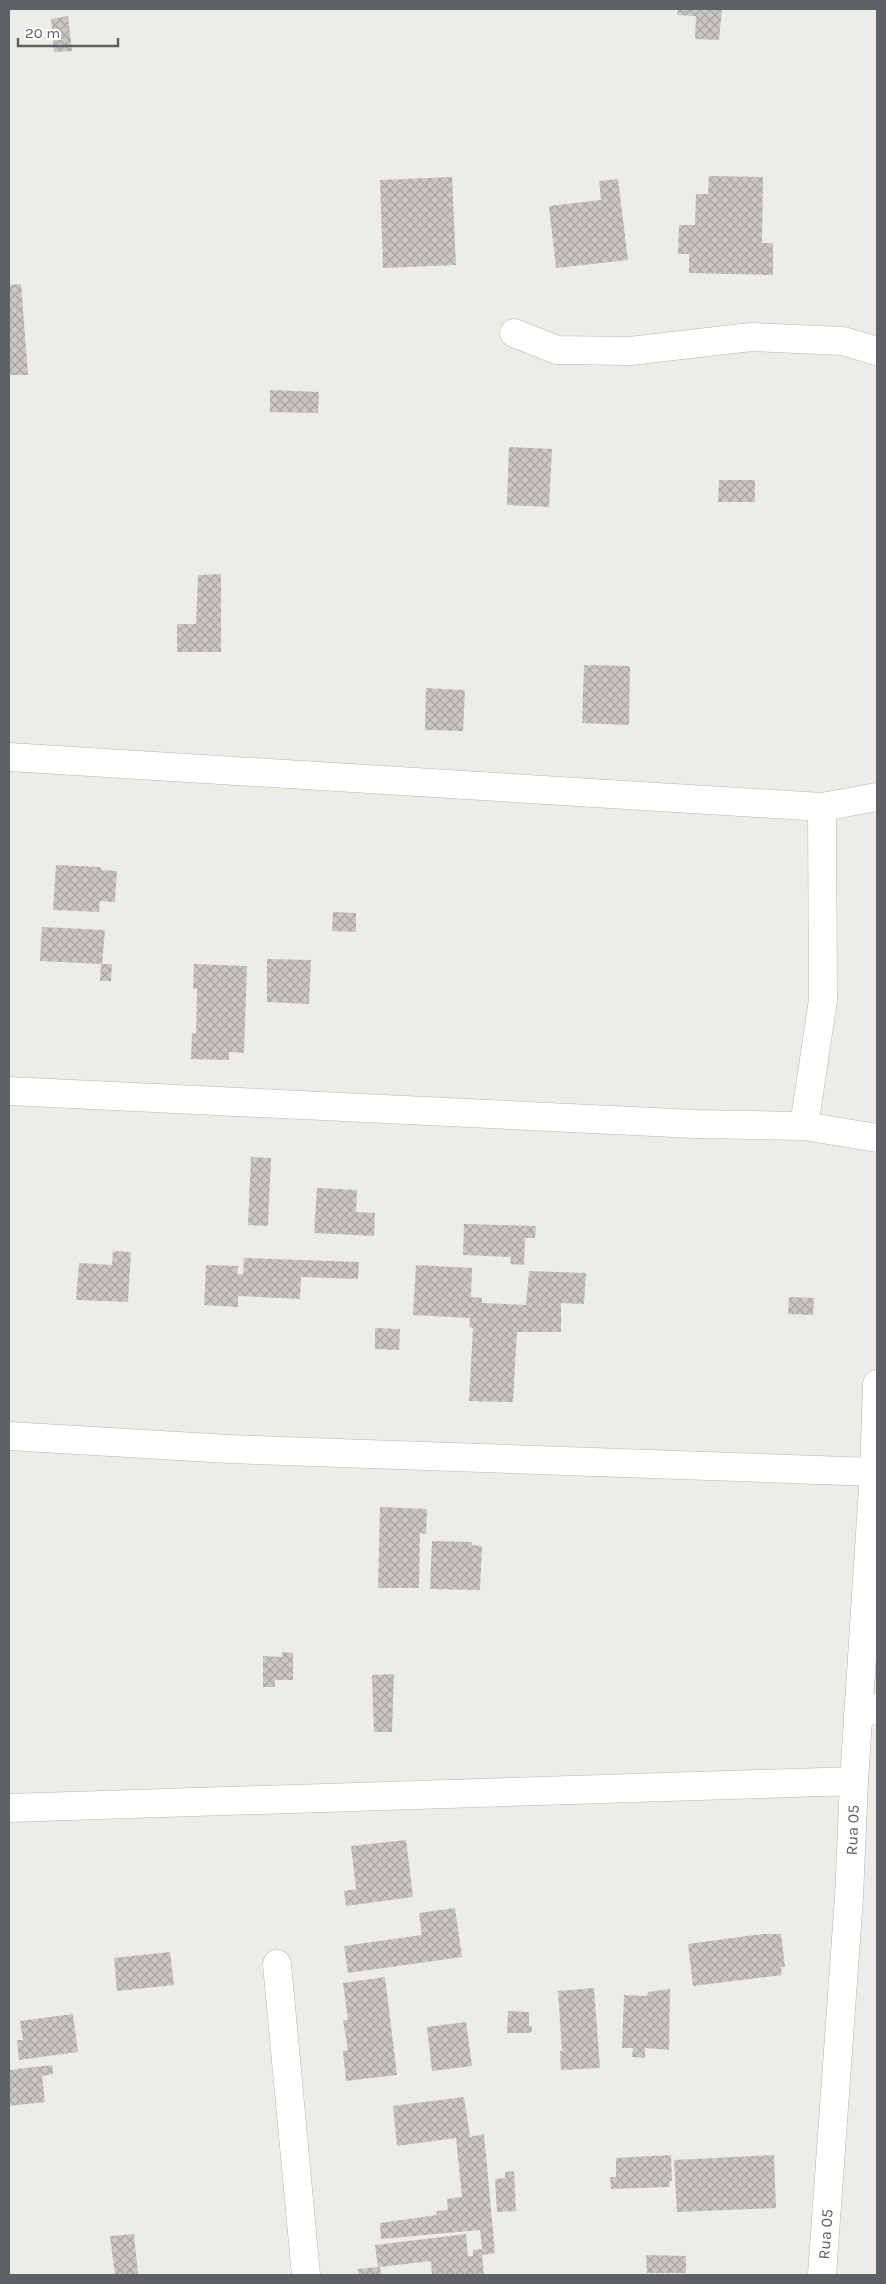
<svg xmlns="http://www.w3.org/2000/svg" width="886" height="2284" font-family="Karla,sans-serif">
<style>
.building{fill:url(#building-cross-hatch)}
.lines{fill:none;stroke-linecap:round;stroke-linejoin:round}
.street-casing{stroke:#b3b6b9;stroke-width:29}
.secondary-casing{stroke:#b2b5b9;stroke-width:29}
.street{stroke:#fff;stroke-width:28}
.secondary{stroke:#fff;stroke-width:28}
.labels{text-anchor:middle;stroke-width:4.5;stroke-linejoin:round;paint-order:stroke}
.street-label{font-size:16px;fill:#5d6165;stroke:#fff}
</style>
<defs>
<pattern id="building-cross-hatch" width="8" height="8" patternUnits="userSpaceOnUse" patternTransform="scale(1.25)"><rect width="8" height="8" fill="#cac7c2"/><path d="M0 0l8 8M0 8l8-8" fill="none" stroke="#a7a5a1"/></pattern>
</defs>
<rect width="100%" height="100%" fill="#eeece6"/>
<!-- building -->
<path class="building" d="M678,9H722L719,40L695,39L696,16L677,15Z
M68,16L72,51L54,52L51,19Z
M709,176L763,177L762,243H773V275L689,273V254H678L679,225H695L696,194H708Z
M452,177L456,265L383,268L380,180Z
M618,179L628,260L556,268L549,206L601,200L599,181Z
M21,284L28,375H9V285Z
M270,390L319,392L318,413L270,412Z
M509,447L552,449L549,507L507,505Z
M719,480H755V502H718Z
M221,574V652H177V624H196L198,575Z
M584,665L630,666L629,725L582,723Z
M426,688L465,690L463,731L425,730Z
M56,865L101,867V870L117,871L115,902L100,901L99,912L53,910Z
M333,912L356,913V932L332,931Z
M42,927L105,930L102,964H112L111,981H100L101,964L40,961Z
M267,959L311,960L309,1004L267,1002Z
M194,964L247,966L244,1053L229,1052V1060L191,1059L192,1033L196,1034L197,989H193Z
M251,1157L271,1158L268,1226L248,1225Z
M317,1188L357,1190L356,1212L375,1213L374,1236L314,1233Z
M464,1224L536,1226L535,1238H525L524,1265L510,1264L511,1257L463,1255Z
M113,1251L131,1252L128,1302L76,1300L79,1263L112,1265Z
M244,1258L359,1262L358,1279L301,1277L300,1299L238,1296V1307L204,1305L206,1265L238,1266L237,1274H243Z
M416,1265L472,1268L471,1297L482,1298V1303L526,1305L529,1271L586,1273L584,1304L561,1303V1332H517L513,1402L469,1401L473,1328L469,1327L470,1318L413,1315Z
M789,1297L814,1298L813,1315L788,1314Z
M375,1328L400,1329L399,1350L375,1349Z
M380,1507L427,1509L426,1534L420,1533L419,1588H378Z
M432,1541L472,1542V1545L482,1546L480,1590L430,1589Z
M282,1652L293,1653V1680H275V1687H263V1656L283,1657Z
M394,1674L392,1732H374L372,1675Z
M406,1840L413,1897L346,1906L344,1891L356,1889L351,1846Z
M455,1908L462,1957L348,1973L344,1946L422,1935L419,1913Z
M762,1934H781L785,1967H781L782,1975L693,1986L688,1944Z
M170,1952L174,1985L117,1991L114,1958Z
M385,1977L397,2075L346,2081L343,2051L348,2050L343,2020H348L343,1983Z
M594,1988L600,2068L561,2070L560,2051H562L558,1991Z
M670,1989L669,2050L645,2048V2058L632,2057L633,2048H622L624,1995L647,1996L648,1992Z
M508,2011L529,2012V2026H532V2031L529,2033H507Z
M73,2014L78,2052L19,2060L17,2040H23L20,2021Z
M466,2022L472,2066L432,2071L427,2027Z
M52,2065L53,2074L42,2076L45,2102L9,2106V2070Z
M464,2097L470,2137L484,2134L495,2253L482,2255L484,2275H432L431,2261L380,2267L381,2275H359L358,2269L378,2267L375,2245L466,2234L468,2256H473V2250L482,2249L480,2230L381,2239L380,2223L437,2215L436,2211L448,2210L447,2199L462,2197L456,2138L397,2146L393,2106Z
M671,2155L672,2181H669L670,2187L611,2189L610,2177H616V2158Z
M774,2155L776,2208L677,2212L674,2160Z
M514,2171L516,2211L497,2212L495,2179L505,2178V2172Z
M134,2234L138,2275H115L110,2236Z
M646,2255L686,2256V2273H647Z"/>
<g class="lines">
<defs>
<path id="street" d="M514,333L557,350L630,351L751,337L843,341L877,351
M9,757L822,807
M9,1091L695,1124L804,1126L823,1000L822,807L877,797
M804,1126L877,1138
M9,1436L229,1449L874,1472
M858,1715L877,1708
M9,1808L854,1781
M277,1964L306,2275"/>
<g id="secondary">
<path id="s1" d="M822,2275L849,1897L854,1781L874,1472L877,1384"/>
</g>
</defs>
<!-- street casing -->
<use href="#street" class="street-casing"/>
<!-- secondary casing -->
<use href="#secondary" class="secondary-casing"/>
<!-- street -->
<use href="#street" class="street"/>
<!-- secondary -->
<use href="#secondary" class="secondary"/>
</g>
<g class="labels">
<!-- street labels -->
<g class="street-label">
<text dy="6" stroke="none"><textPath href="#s1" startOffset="446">Rua 05</textPath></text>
<text dy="6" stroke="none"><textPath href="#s1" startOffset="41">Rua 05</textPath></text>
</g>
</g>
<!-- border -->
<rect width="886" height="2284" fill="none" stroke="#5d6165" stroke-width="20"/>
<!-- scale -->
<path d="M18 38v8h100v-8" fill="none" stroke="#5d6165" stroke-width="2.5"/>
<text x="25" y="38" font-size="15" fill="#5d6165" stroke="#ffffff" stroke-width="4" paint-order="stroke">20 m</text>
</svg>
